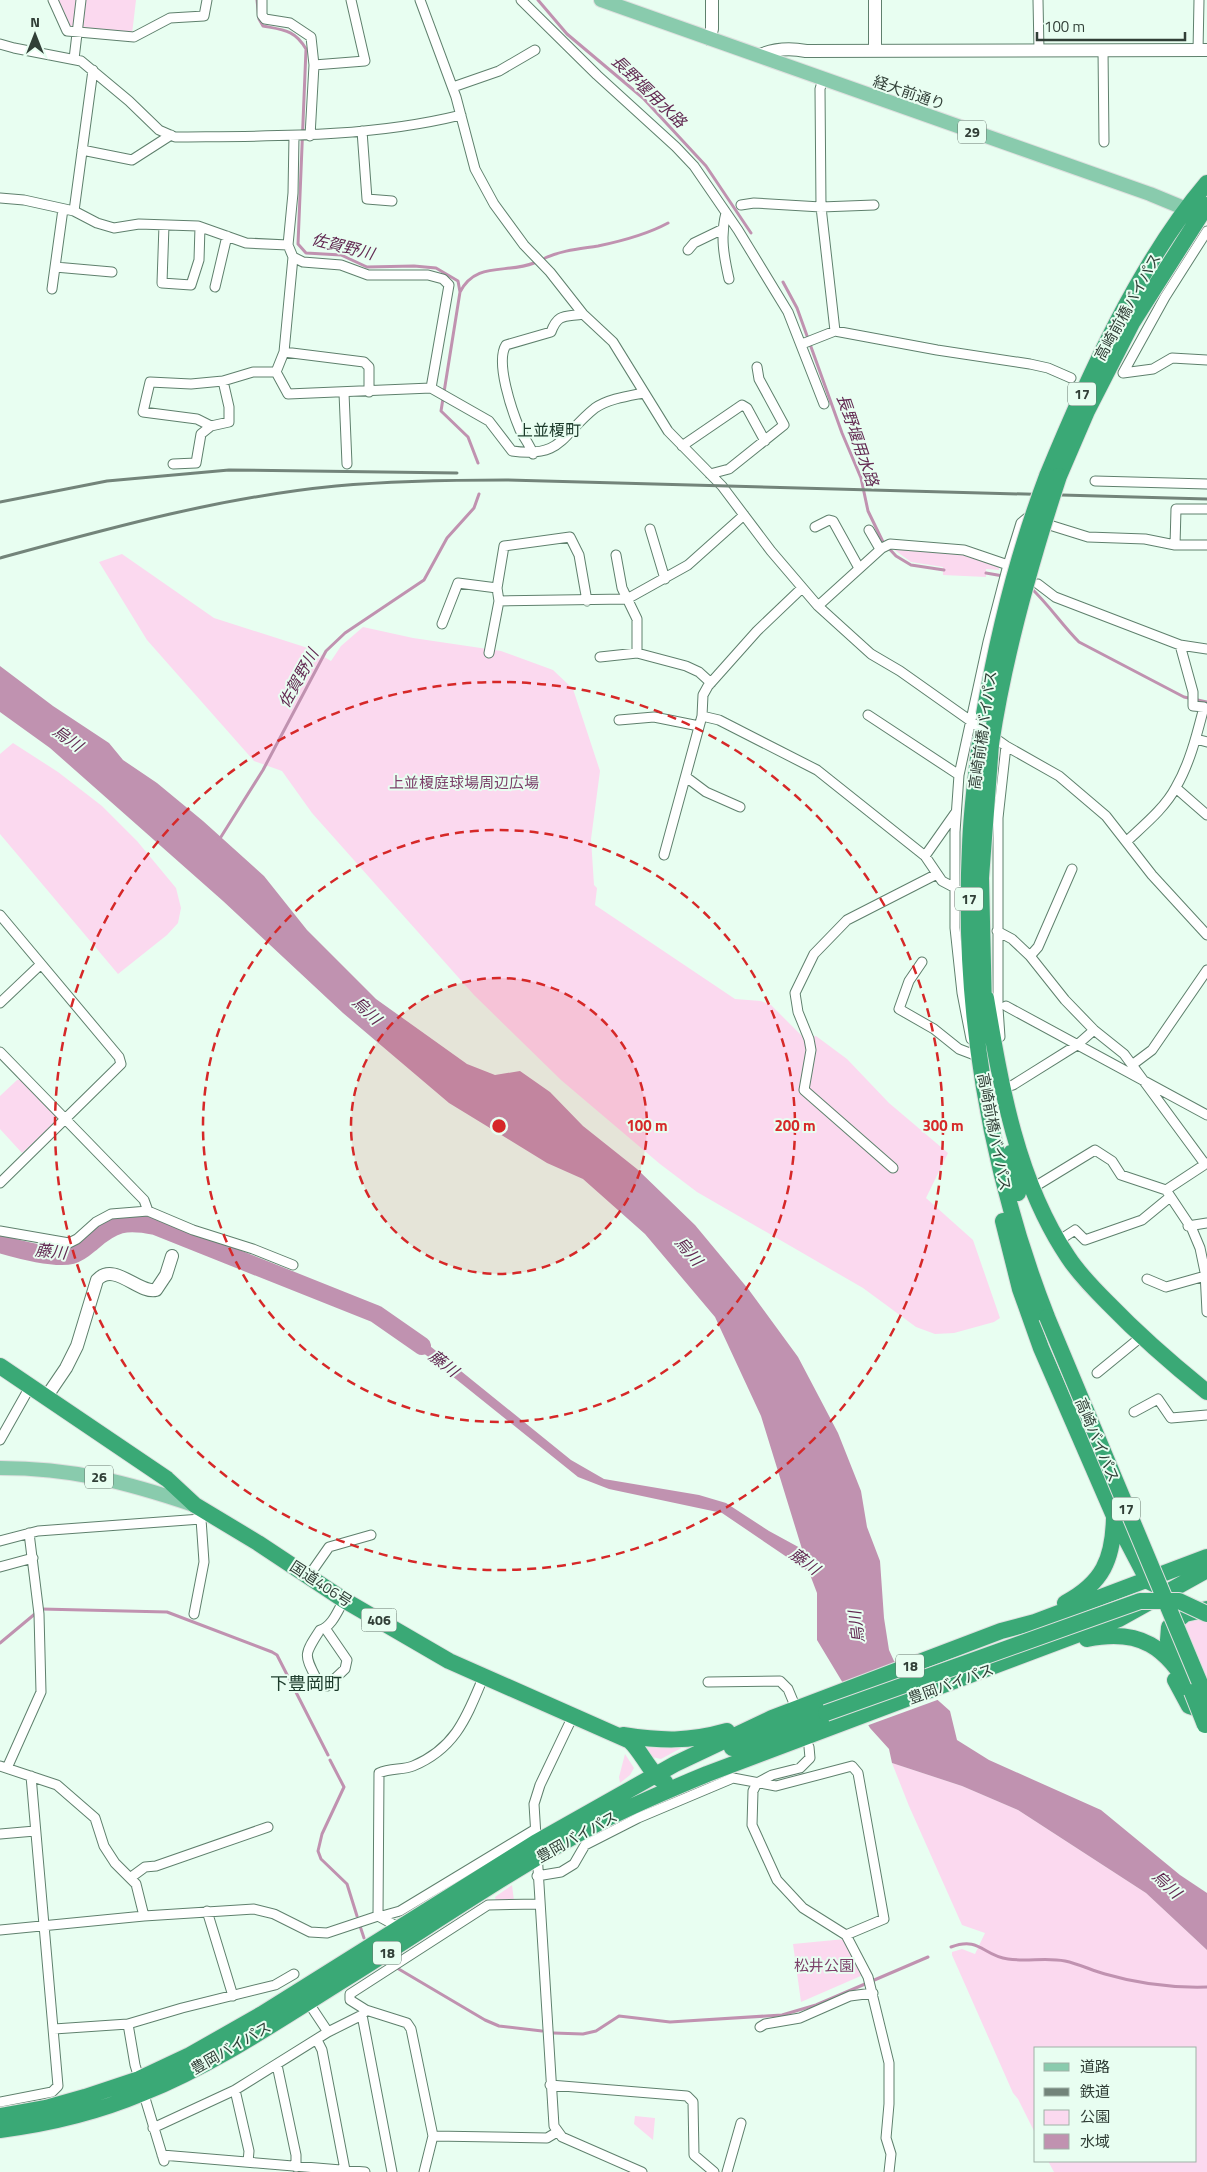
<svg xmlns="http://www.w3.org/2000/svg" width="1207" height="2172" font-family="'Titillium Web','Noto Sans JP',sans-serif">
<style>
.green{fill:#fbd9ef}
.water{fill:#c092b0}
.pier{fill:#e8fef1}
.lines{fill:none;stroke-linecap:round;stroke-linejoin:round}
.stream{stroke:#c092b0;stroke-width:3}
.river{stroke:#c092b0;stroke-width:18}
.street-casing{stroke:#5f806d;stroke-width:11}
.secondary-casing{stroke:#5f806d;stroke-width:14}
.primary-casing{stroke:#dee0df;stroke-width:16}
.highway-casing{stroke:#dee0df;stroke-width:18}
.street{stroke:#fff;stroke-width:9}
.secondary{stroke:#fff;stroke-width:12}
.primary{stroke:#89cbad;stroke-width:14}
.highway{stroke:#3aa976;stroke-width:16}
.rail{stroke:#73847a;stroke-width:3}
.highway-bridge-casing{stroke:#dee0df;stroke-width:18;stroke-linecap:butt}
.highway-bridge{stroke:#3aa976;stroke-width:16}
.ring{fill:none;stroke:#d62828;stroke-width:2.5;stroke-dasharray:9 6}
.labels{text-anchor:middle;stroke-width:4;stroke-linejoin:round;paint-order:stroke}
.shield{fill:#e8fef1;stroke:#68786f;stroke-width:1}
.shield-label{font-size:14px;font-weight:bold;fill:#313f37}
.street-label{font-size:15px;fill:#313f37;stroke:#e8fef1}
.park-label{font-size:15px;fill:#7b3f69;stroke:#e8fef1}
.water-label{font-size:16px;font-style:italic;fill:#622952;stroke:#e8fef1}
.neighbourhood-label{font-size:16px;fill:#1c3b2b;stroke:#e8fef1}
.quarter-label{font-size:18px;fill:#1c3b2b;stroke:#e8fef1}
.centre{fill:#d62828;stroke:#e8fef1;stroke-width:2.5}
.ring-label{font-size:15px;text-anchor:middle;font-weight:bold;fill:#d62828;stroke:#e8fef1;stroke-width:4;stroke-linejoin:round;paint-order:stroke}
</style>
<rect width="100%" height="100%" fill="#e8fef1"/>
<!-- green -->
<path class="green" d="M57,0H78L75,28L70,27Z
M85,0H136L132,34L80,29Z
M892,548L958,552L999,563V570L986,569V577L943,575V567L911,562Z
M122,554L214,618L311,649L331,661L341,646L363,627L413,638L501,651L553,670L573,689L600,771L591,839L594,885L597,888L595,905L735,999L761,1001L771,1005L804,1038L816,1036L847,1059L889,1103L948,1153L926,1198L973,1240L1000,1318L994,1322L954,1333L935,1334L916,1327L863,1288L697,1192L660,1164L561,1080L474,995L312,813L282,771L254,761L147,640L99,562Z
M13,743L58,772L102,806L137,841L176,888L181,908L178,923L167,935L118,974L0,834V754Z
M17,1080H22L56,1115L55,1123L22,1153L0,1129V1096Z
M1207,1613V1707L1176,1626Z
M642,1742L685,1746L661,1759L652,1757Z
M625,1754L634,1768L630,1775L620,1783L619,1777Z
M892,1763L962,1786L1018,1810L1146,1893L1207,1950V2172H1054L1048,2161H1196V2048H1036V2135L1018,2099L1013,2093L952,1955V1952L962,1949L975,1954L985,1933L962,1925L909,1806Z
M512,1885L514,1901H496L495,1897Z
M845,1939L863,1975L801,2002L793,1944Z
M635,2116L655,2118L653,2140L634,2124Z"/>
<!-- water -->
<path class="water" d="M0,666L53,706L109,743L123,760L157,783L203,821L264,876L307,930L376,999L467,1064L495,1075L520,1071L550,1092L583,1126L637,1169L695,1225L749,1290L798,1357L838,1433L861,1491L867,1527L880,1561L884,1618L889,1650L894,1661L950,1711L957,1740L989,1760L1101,1810L1180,1875L1207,1893V1950L1146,1893L1018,1810L962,1786L892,1763L889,1749L870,1728L817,1640V1593L809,1572L722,1513L609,1489L578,1477L406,1339L403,1332L425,1342L571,1460L604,1479L699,1495L726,1503L769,1531L802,1549L761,1416L715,1317L645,1234L583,1179L547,1163L449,1103L343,1013L223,901L50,748L0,712Z"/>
<!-- pier -->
<path class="pier" d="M927,1687L940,1699L866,1726L856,1709Z"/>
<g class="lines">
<!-- stream -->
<path class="stream" d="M257,0L259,19L263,26C284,30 295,30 306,49L298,244L306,253L341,255L367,267L414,266L436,268L458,281L460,292L441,411L468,437L478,463
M538,0L567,34L643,98L706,166L751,233
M545,258C563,250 579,249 598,246C622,241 646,235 668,223
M783,282L797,308L842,433L861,478L868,511L883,542L896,556L911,565L944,570
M460,292C476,261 506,274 534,263
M986,573L1003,576
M1031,588C1049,605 1062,625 1079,642L1184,697L1207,702
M219,840L263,770L326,651L345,633L424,580L447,538L474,508L479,494
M41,1609L167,1612L272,1652L277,1655L328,1755
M0,1643L36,1613
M330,1760L344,1787L322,1834L318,1851L321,1859L347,1884L357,1916
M360,1926L364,1938
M951,1947C980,1936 983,1956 1008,1959C1027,1962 1046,1957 1065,1961C1079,1964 1091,1970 1105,1974C1139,1984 1172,1988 1207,1987
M397,1968L485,2020L499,2026L542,2031
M553,2033L583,2034L596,2031L619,2016L670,2022L782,2015L816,2005L928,1957"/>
<!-- river -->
<path class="river" d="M0,1244C17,1249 55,1259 72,1255C80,1253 86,1247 92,1242C114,1223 125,1220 155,1226L376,1314L422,1346"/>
<defs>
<path id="street" d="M53,0L67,31L134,37L170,18L204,16L207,0
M262,0V15L265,19L290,23L311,37L314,65L310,136
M420,0L456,97L475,169L494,204L524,245L550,272L583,314L613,342L668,431L722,486L771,551L818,606L871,654L900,671L1006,746L1059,776L1106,816L1152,875L1207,935
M521,0L597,75L676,147L694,166L738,230L788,312L824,404
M1038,0L1039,50
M0,44L14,48L81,61L129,101L159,130L175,137C271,136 368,138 461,115
M1103,50L1104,142
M1198,51L1199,0
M74,59L81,0
M314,65L365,61L351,0
M823,79L820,89L821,207L835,331
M453,87L499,71L535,50
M362,131L367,199L392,201
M294,136L293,193L288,245L293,257L303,262L341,265L368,275H428L443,279L449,285L431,388L489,421L512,451C563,458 561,435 595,408C608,399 628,396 643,393
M82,150L132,160L171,135
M0,198L24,200L74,211L97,223L114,228L139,224L198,226L246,243L288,245
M741,205L754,203L821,207L874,205
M74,211L93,70
M726,213C720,236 724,257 729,279
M164,225L162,283L191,285L199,260L200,227
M688,250L694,243L723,229
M293,257L284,352L276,372L288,394L431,388
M55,267L112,272
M215,287L227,236
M52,289L63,209
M802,344L835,331L937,350L1030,364L1048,368L1071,378
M284,352L364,362L369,367V392
M1123,373L1165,297L1207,231
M1123,373L1153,369L1172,358L1207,360
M344,393L347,464
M211,426L197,419L143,412L150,382L191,384L223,381L253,372H276
M682,446L742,405L747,408L765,441
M533,454C530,445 524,438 520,430C512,411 495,362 506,345L551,332C558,313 565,317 583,314
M173,464L196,463L201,434L211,426L229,422V407L223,381
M710,474L729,469L784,425L759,379L757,367
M1095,481L1207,484
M815,527L829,520L833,521L859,568
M650,529L665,579
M869,530L880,549
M1175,545L1176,509H1207
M616,555L622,588L637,619V653
M1008,565L1021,523L1027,518L1088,537L1145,539L1175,545H1207
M1038,584L1055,597L1180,645L1207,649
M499,601L627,599L688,565L744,515
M818,606L882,548L890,544L964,550L1008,565L988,642L959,775L955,832V928L962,993L971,1039
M442,624L458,583L497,588
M489,653L499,601L497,588L504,546L570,537L579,555L587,601
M600,657L637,653L686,666L699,672L711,683
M868,715L959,775
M702,716L719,720L817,770L925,856
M619,720L654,717L699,726
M1196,739L1207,742
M686,777L706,792L740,807
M1176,788L1207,815
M956,812L925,856L942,881L959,890
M1127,841C1144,825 1165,808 1176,787C1190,763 1197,734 1204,707L1193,706V692L1180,645
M664,855L702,716L703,695L708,686L757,631L802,588
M0,915L119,1057L121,1064L0,1183
M997,931L1012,939L1030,956L1065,1000L1094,1030L1124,1054L1205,1164
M1030,956L1038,947L1072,869
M922,962L909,981L899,1009L934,1029L959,1049L980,1057
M0,1003L40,965
M1006,1006L1207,1115
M1000,1037L998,1008V818L1006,746
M0,1052L144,1200L148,1211
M1132,1065L1152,1050L1207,970
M1002,1085L1003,1088L1013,1085L1077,1045L1094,1030
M893,1168L804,1090L811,1050L809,1039L798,1012L795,993L814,954L847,920L937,874
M1031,1189L1095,1150L1112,1161L1121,1175L1166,1190L1192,1229L1200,1248L1205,1272L1207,1312
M1166,1190L1207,1163
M1188,1226L1207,1223
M0,1231L69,1243L77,1239L96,1222L111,1214L148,1211L193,1230L253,1249L293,1265
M1058,1241L1075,1230L1085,1240L1142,1220L1170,1197
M1147,1279L1166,1287L1205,1276
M1097,1373L1141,1337
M1134,1412L1158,1399L1171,1418L1207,1415
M0,1440L31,1385
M0,1541L38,1531L201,1519L206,1511
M0,1567L33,1558
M308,1577L329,1547L371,1535
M194,1614L204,1562L201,1519
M325,1628L347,1660L345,1669L327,1686L318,1682C304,1654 303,1656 320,1630C332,1627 338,1610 344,1600
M708,1682L780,1681L788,1689L793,1701
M572,1718L540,1785L534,1804L554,2126L562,2137L642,2172
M809,1747L810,1758L800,1768L772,1775L757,1783L753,1791L752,1825L777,1880L803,1908L846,1935L868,1977L889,2063V2104L886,2138L891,2154L889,2172
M0,1766L57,1785L95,1818L104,1846L115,1863L136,1884L144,1916
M7,1768L41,1692L39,1614L29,1533
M0,1834L35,1831
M537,1876L561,1872L574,1864L585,1845L638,1818L733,1778L776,1786L852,1766L858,1773L884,1919L846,1935
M130,1878L145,1867L156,1866L268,1827
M207,1911L233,1996
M378,1916L379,1773C390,1768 403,1770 413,1766C456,1748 467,1716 483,1678
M382,1916L400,1911L534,1830
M0,1930L144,1916L254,1909L274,1914L310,1932L327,1933L378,1916L400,1928
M308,2002L328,2032
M366,2010L350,2000V1994L488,1905L540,1904
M362,2015L392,2172
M128,2024L135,2065L164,2161
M760,2027L765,2024L800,2018L850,1996L873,1993
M54,2029L128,2024L182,2008L275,1985L294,1974
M317,2040L322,2050L345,2170
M277,2065L296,2155V2167
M550,2085L687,2096L693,2102L694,2155L714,2172
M235,2090L249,2151L248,2162
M0,2102L52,2092L58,2086L31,1776
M153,2128L235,2090L328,2032L362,2015L366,2010L407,2023L411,2029L433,2136L424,2172
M433,2136L547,2138L557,2132
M162,2155L365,2172
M727,2172L741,2123"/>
<path id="secondary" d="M709,39L712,29V0
M875,51V0
M758,56C773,49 790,48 806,51L1207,50
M47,1396L66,1368L77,1346L97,1280C114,1261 139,1294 156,1290L166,1275L172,1256"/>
<path id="primary" d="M601,0L1150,194L1196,213
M0,1468C72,1468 126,1482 194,1505"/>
<path id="highway" d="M1047,476C1087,379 1139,263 1207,183
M1059,476L1087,411L1132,323L1207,205
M980,741C976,776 971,811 970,847C962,1006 989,1169 1047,1317
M986,998C1001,1087 1017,1181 1068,1257C1079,1274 1094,1289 1108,1303C1139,1335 1172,1364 1207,1392
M984,1010L981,878L991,744
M1011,1153L1018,1193
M1003,1221L1020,1289L1041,1348L1114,1516L1148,1581L1156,1585
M0,1366L167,1479L195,1505L258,1543L344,1600L449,1661L630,1741C643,1753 651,1776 665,1782
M1065,1603C1103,1583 1113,1559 1114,1518
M1087,1639C1140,1628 1167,1647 1192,1692
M1177,1661L1168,1640L1169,1627L1185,1614L1207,1609
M1175,1680L1189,1706L1207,1712
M623,1735C662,1741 688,1742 727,1731
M732,1748L826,1713
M0,2116L46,2108L85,2097L139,2079L190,2055L262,2014L535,1843L675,1764L772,1718L1001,1631L1035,1622L1207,1557
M0,2130C48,2124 98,2112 143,2093C215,2064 279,2020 345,1979C432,1925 517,1865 608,1818C640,1802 673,1788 707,1774L1119,1619L1207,1570"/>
</defs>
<!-- street casing -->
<use href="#street" class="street-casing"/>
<!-- secondary casing -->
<use href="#secondary" class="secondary-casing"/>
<!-- primary casing -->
<use href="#primary" class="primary-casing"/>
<!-- highway casing -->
<use href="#highway" class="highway-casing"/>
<!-- street -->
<use href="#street" class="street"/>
<!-- secondary -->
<use href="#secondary" class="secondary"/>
<!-- primary -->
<use href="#primary" class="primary"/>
<!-- highway -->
<use href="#highway" class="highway"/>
<!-- rail -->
<path class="rail" d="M0,502L107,481L229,470L457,473
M0,558C110,528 222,497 336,486C392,481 449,480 506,480L1207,499"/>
<defs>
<path id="highway-bridge" d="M984,714C998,633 1018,553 1047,476
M991,744C1005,652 1030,564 1059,476
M1047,1317L1207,1700
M1192,1692L1205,1725
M826,1713L1140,1601H1179L1207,1614"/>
</defs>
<!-- highway-bridge casing -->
<use href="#highway-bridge" class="highway-bridge-casing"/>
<!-- highway-bridge -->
<use href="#highway-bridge" class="highway-bridge"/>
</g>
<!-- distance rings -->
<circle cx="499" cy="1126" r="148" fill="#d62828" fill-opacity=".12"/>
<g class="ring">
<circle cx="499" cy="1126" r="148"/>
<circle cx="499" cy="1126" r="296"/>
<circle cx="499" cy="1126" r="444"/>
</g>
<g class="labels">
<!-- shield labels -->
<g class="shield">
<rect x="958" y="120.5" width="28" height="23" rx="4"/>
<rect x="1068" y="382.5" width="28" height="23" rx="4"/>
<rect x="955" y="887.5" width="28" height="23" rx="4"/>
<rect x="85" y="1465.5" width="28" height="23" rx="4"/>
<rect x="1112" y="1497.5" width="28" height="23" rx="4"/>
<rect x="361.5" y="1608.5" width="35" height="23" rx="4"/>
<rect x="896" y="1654.5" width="28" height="23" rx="4"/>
<rect x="373" y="1941.5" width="28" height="23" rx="4"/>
</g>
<g class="shield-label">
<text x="972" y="137">29</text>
<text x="1082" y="399">17</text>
<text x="969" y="904">17</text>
<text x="99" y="1482">26</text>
<text x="1126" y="1514">17</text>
<text x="379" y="1625">406</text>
<text x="910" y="1671">18</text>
<text x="387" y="1958">18</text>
</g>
<!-- street labels -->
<g class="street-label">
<text transform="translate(909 93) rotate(19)" y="5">経大前通り</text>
<text transform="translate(1128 307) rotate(-61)" y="5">高崎前橋バイパス</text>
<text transform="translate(983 730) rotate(-82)" y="5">高崎前橋バイパス</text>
<text transform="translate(994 1132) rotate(79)" y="5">高崎前橋バイパス</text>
<text transform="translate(1097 1440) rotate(67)" y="5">高崎バイパス</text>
<text transform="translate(321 1584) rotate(33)" y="5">国道406号</text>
<text transform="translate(951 1684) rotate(-20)" y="5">豊岡バイパス</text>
<text transform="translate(577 1837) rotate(-29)" y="5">豊岡バイパス</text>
<text transform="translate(231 2048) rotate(-30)" y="5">豊岡バイパス</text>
</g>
<!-- park labels -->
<g class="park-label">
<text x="464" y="788">上並榎庭球場周辺広場</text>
<text x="824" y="1971">松井公園</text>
</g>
<!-- water labels -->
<g class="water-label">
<text transform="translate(649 91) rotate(44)" y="6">長野堰用水路</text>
<text transform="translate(343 246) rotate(14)" y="6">佐賀野川</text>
<text transform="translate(858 440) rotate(71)" y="6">長野堰用水路</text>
<text transform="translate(298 678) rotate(-61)" y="6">佐賀野川</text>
<text transform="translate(68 738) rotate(36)" y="6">烏川</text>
<text transform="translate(367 1010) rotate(43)" y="6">烏川</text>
<text transform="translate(51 1251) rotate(6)" y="6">藤川</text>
<text transform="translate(689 1251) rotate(50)" y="6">烏川</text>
<text transform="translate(444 1363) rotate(38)" y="6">藤川</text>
<text transform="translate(805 1561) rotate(37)" y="6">藤川</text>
<text transform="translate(856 1627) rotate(-97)" y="6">烏川</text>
<text transform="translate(1167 1884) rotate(43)" y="6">烏川</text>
</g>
<!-- neighbourhood labels -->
<g class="neighbourhood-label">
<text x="549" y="436">上並榎町</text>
</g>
<!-- quarter labels -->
<g class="quarter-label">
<text x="306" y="1690">下豊岡町</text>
</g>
</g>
<circle cx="499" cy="1126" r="8" class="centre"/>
<g class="ring-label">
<text x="647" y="1131">100 m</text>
<text x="795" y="1131">200 m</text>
<text x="943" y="1131">300 m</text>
</g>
<!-- legend -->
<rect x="1034" y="2047" width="162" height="115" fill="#e8fef1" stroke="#9fb2a7"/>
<rect x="1044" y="2063" width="25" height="8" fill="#89cbad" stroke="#9fb2a7"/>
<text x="1080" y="2072" font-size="15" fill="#313f37">道路</text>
<rect x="1044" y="2088" width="25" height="8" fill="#73847a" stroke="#9fb2a7"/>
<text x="1080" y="2097" font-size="15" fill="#313f37">鉄道</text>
<rect x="1044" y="2110" width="25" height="15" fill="#fbd9ef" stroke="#9fb2a7"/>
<text x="1080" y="2122" font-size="15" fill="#313f37">公園</text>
<rect x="1044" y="2134" width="25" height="15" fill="#c092b0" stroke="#9fb2a7"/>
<text x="1080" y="2147" font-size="15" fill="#313f37">水域</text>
<!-- north arrow -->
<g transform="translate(35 35)" stroke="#e8fef1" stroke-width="4" paint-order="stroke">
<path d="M0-4L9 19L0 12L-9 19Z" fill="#313f37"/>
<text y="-8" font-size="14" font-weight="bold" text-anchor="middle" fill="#313f37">N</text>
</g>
<!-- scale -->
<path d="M1037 32v8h148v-8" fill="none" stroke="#313f37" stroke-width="2.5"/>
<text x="1044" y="32" font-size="15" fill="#313f37" stroke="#e8fef1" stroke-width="4" paint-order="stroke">100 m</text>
</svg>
